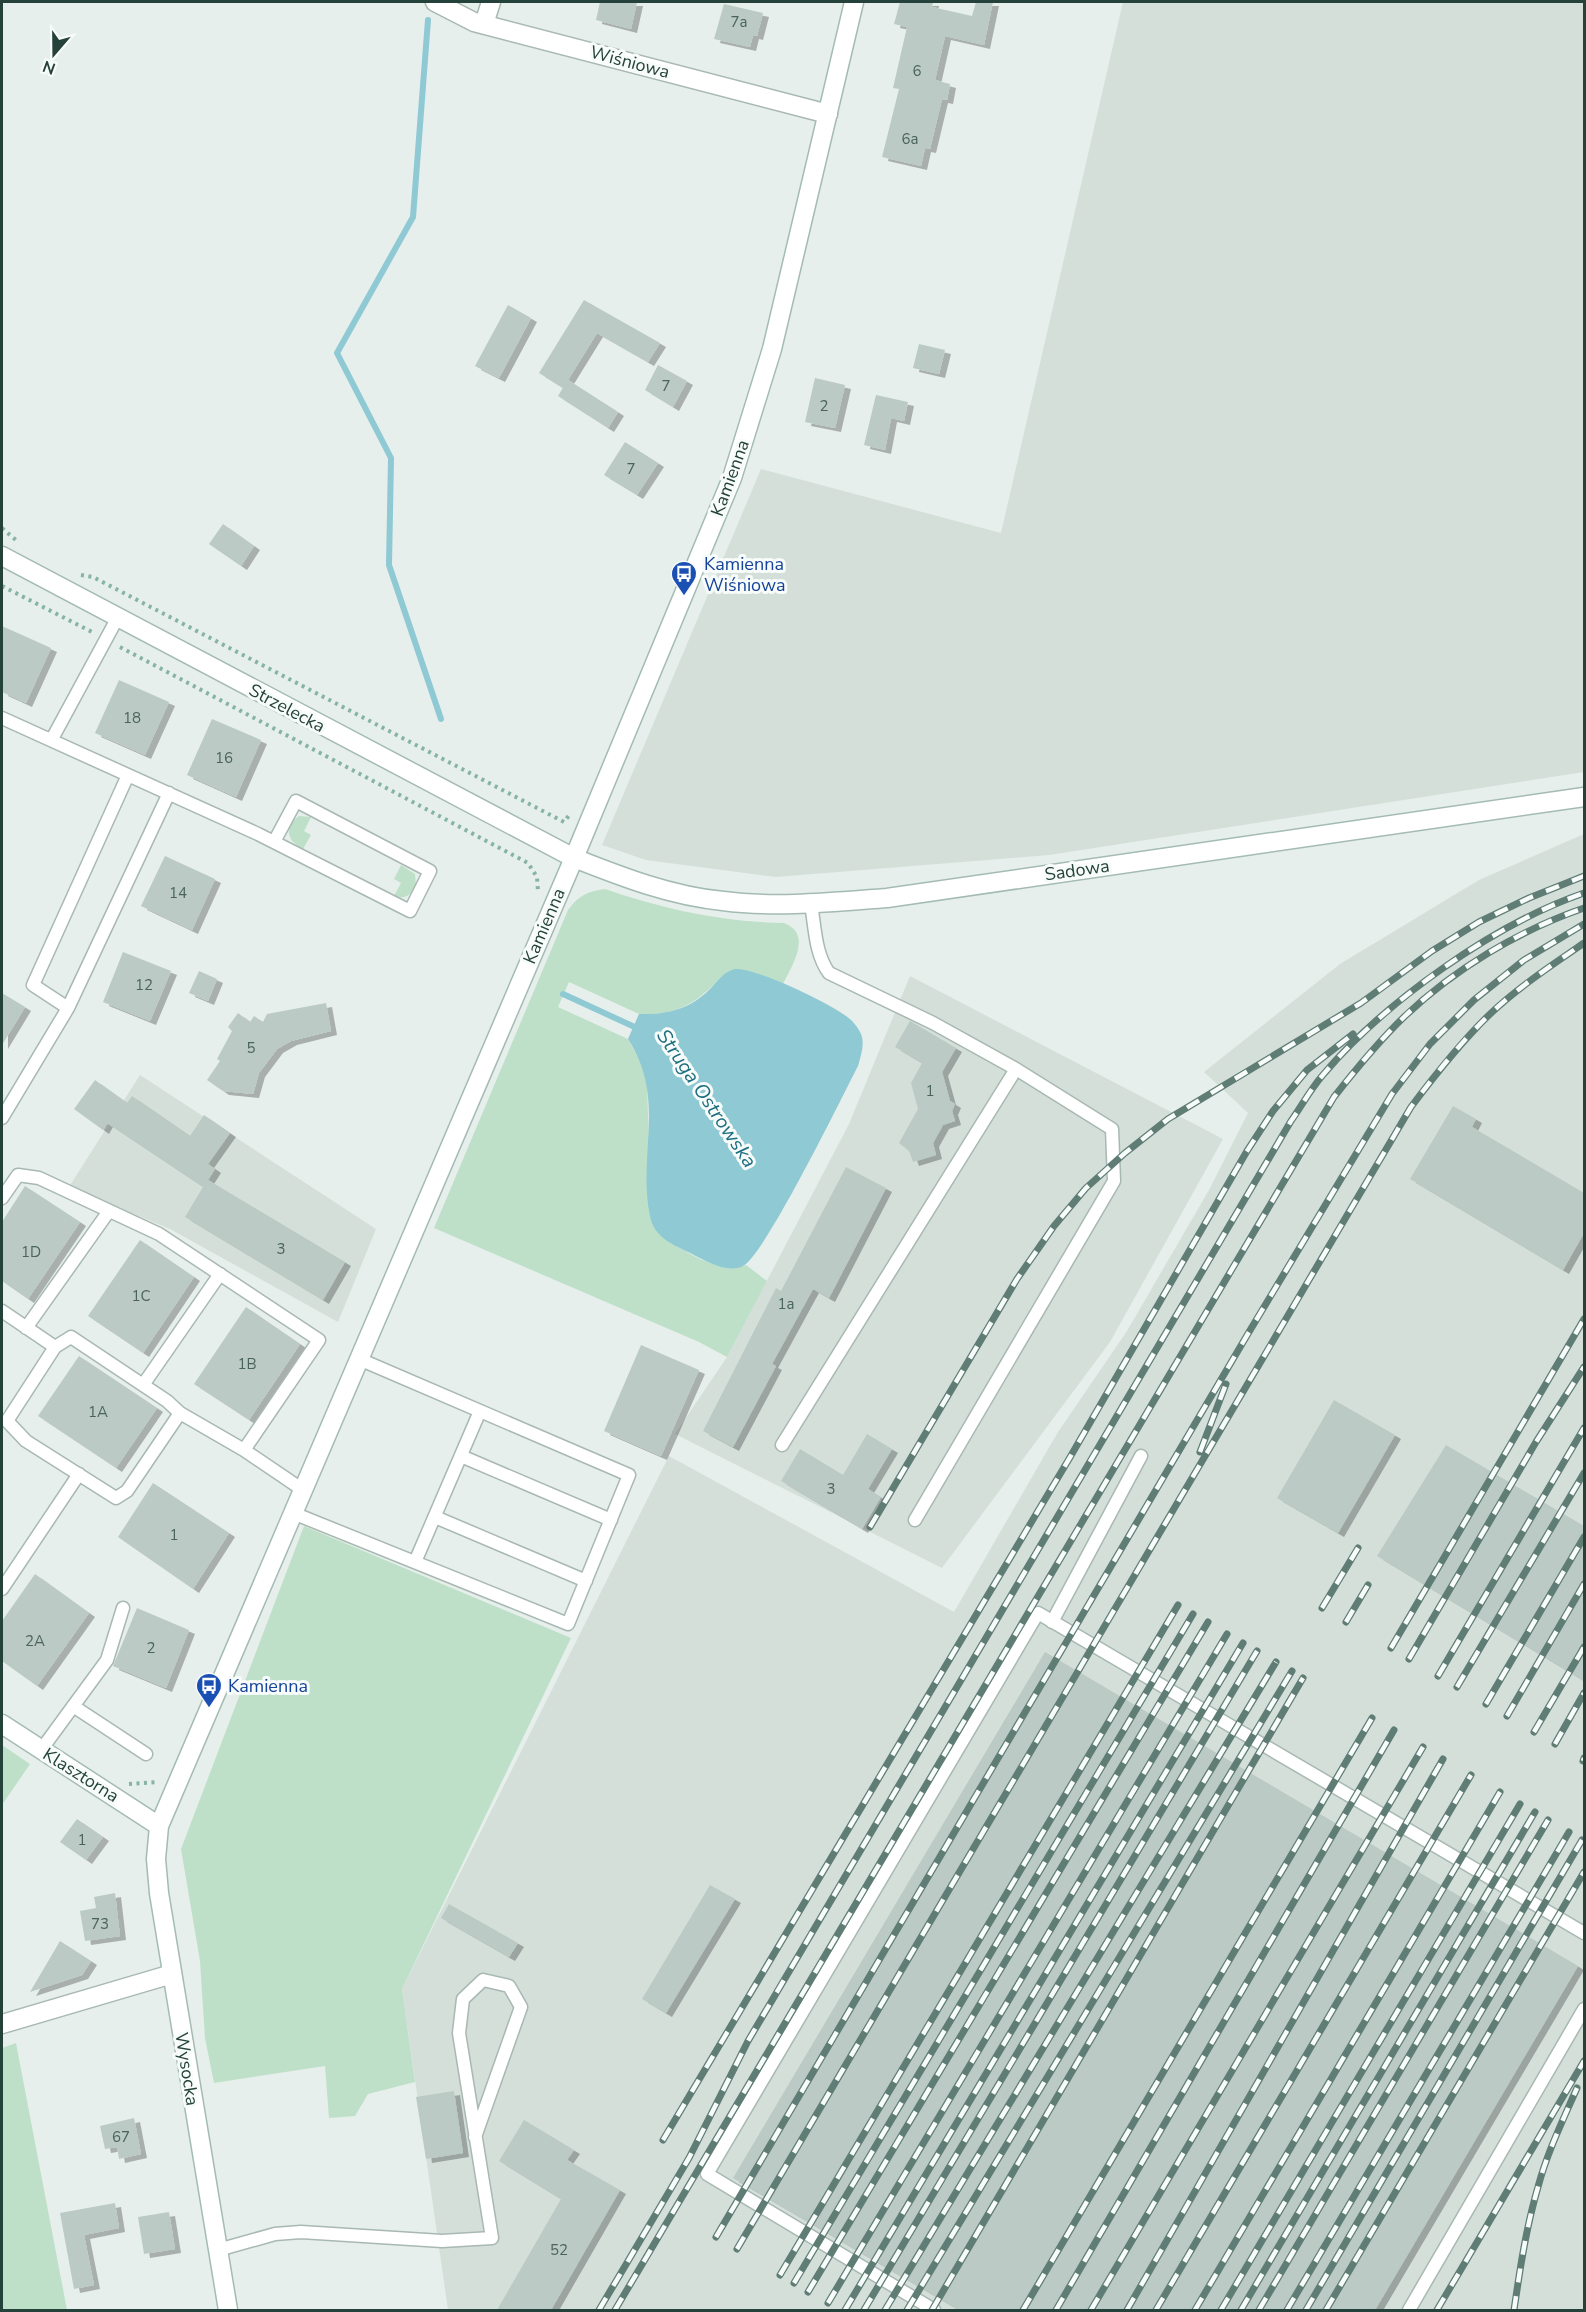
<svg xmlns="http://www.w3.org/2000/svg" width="1586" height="2312" font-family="'Nunito Sans',sans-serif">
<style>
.built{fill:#d4dfda}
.green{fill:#bfe0c8}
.water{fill:#8ec9d4}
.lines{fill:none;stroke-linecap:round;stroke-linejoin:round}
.stream{stroke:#8ec9d4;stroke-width:6}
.building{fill:#bbcac4;filter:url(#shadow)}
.lane-casing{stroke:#a8b8b2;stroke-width:15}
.street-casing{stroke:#a8b8b2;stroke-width:21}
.secondary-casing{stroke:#a4bbb3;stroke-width:21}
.path{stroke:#86b3a5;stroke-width:4;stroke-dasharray:3 4.5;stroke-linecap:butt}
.lane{stroke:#fff;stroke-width:12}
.street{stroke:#fff;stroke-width:18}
.secondary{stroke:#fff;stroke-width:18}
.rail-casing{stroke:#5f7d75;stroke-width:7}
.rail{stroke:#f7fbf9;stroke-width:4.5;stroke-dasharray:14;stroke-linecap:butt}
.labels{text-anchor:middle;stroke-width:6;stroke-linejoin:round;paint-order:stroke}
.number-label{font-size:15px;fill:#4a645c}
.street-label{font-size:18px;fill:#24423a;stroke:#f7fbf9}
.transit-label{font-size:18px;fill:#164399;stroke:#f7fbf9;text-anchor:start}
.water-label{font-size:20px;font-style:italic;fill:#1c6f80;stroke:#f7fbf9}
</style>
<defs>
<filter id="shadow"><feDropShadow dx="6" dy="4" stdDeviation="0" flood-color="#0004"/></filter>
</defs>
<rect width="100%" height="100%" fill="#e6efeb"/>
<!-- built -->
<path class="built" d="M1123,2H1584V772L1049,855L776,877L646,860L602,845L761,469L1001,533Z
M1584,834V2310H448L402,1989L669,1456L954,1612L1058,1432L1127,1331L1209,1190L1248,1113L1204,1072L1340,964L1479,880Z
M910,976L1223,1139L1110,1342L942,1568L675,1434L727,1357L849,1124Z
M140,1075L376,1229L338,1322L170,1229L69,1187Z"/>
<!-- green -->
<path class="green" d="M299,816L311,817L304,831L311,835L303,849C292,843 286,836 290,823Z
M401,865L415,874L416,885C412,895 404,900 394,896L401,883L394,879Z
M605,889C663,909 722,922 784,923C813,934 792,965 783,984L764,976H722C697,1003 677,1016 639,1014L569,982L558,1007L628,1039L641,1062L647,1081L649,1147L663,1238C685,1251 720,1275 746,1265L767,1281L727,1357L699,1342L434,1228L568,910C578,896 588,891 605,889Z
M304,1526L571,1638L402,1989L415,2082L368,2094L355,2116L329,2118L325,2066L214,2083L205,2038L200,1961L181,1849Z
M2,1745L30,1764L2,1805Z
M16,2043L67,2310H2V2048Z"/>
<!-- water -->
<path class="water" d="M735,969C757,968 827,1002 846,1016C852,1020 858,1027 861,1034C865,1044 861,1055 858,1066C842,1097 765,1255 743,1266C727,1274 706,1261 692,1254C674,1245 654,1238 650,1216C637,1154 667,1099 628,1039L639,1014C666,1015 690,1009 709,990C718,981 723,972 735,969Z"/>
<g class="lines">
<!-- stream -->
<path class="stream" d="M428,20L413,217L337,353L391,458L389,565L441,719
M563,994L639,1029"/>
</g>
<!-- building -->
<path class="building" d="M600,2H637L631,29L596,20Z
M900,2H933L932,7L972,16L976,2H993L984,45L945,36L935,80L950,84L947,100L942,99L930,149L925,148L921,166L882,157L899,89L893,88L907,27L894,24Z
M724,4L763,13L757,36L753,35L750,47L714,39Z
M584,300L660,343L648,362L597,333L568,380L618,412L608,428L558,396L564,386L563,388L539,373Z
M508,305L531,318L499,378L475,366Z
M919,344L945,350L939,374L913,368Z
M658,365L687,381L673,407L645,390Z
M815,378L845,385L835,428L805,422Z
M876,395L908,402L904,421L891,418L885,450L864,445Z
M625,442L658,463L637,495L604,475Z
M223,524L254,546L241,566L209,544Z
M2,626L51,648L26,703L2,692Z
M119,680L169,702L145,755L95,733Z
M212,719L261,740L236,797L187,775Z
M165,856L215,879L192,930L141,906Z
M123,952L171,971L150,1021L103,1002Z
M199,971L217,979L208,1001L189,993Z
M2,993L25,1007L2,1045Z
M326,1003L331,1031L291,1041L277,1049L259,1073L253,1094L223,1091L207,1080L220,1061L217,1059L232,1031L228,1027L238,1013L250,1022L254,1016L263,1022L267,1014Z
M910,1021L956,1048L942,1072L950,1101L955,1104L952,1111L955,1121L943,1125L933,1143L936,1155L913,1162L909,1151L899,1143L918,1109L911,1083L922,1063L895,1047Z
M95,1080L127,1103L132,1096L190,1136L204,1115L230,1133L208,1164L215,1169L208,1180L345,1262L323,1300L185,1217L203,1187L107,1123L103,1130L74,1109Z
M1453,1106L1476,1119L1472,1127L1584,1193V1233L1563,1270L1410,1179Z
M846,1167L886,1188L829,1298L813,1289L772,1364L776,1366L733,1447L703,1431L776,1288L781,1291Z
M25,1186L80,1222L28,1299L2,1281V1222Z
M140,1240L194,1277L143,1353L88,1316Z
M246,1307L300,1344L249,1420L194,1384Z
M641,1345L699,1370L661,1456L604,1431Z
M79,1356L157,1408L116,1468L38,1416Z
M1334,1400L1395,1435L1338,1533L1277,1498Z
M867,1434L892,1449L868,1489L881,1497L862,1529L781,1481L800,1449L843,1475Z
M1446,1445L1584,1526V1681L1377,1556Z
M153,1483L229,1533L193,1589L118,1537Z
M35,1574L89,1613L37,1686L2,1661V1621Z
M137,1608L189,1630L166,1688L113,1666Z
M1045,1652L1578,1966L1375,2310H959L733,2178Z
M77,1819L103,1837L86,1860L60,1842Z
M710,1885L735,1899L666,2013L642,1999Z
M115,1893L120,1936L85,1941L80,1911L96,1908L94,1897Z
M449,1904L518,1943L509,1957L441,1918Z
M60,1941L91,1961L82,1975L30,1992Z
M454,2091L463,2153L426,2159L416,2097Z
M134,2118L141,2154L119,2159L117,2147L105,2149L100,2126Z
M524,2120L574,2150L567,2160L620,2190L551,2310H497L561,2199L499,2161Z
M115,2203L119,2228L84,2235L94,2285L74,2289L60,2213Z
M169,2212L175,2249L144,2254L138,2217Z"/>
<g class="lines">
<defs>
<path id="lane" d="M2,718L258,834L410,911L430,871L296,801L274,842
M52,739L118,617
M128,775L33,985L68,1008L169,793
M2,1118L68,1008
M2,1198L18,1175L39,1178L159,1234L319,1340L244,1450L180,1413
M2,1311L55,1347
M26,1328L109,1211
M71,1337L167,1401L180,1413L127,1491L116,1498L26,1441L7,1421L55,1347Z
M143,1385L220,1274
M782,1445L1016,1069L933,1023L829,973C815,954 815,927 811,904
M244,1450L303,1490
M461,1456L611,1520
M293,1513L568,1624L629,1475L359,1359
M435,1517L586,1581
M915,1520L1114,1181L1112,1129L1016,1069
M415,1562L480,1411
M2,1589L79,1474
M1052,1622L1141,1456
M73,1706L146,1754
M41,1750L107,1660L123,1608
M218,2250L275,2234L301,2232L442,2241L492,2238L459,2033L463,1999L483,1980L509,1986L521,2007L475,2137
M934,2310L707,2174L1038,1613L1584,1933
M1409,2310L1584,2009"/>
<path id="street" d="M435,2L474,22L828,114
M484,24L491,2
M2,2024L172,1974"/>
<path id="secondary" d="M2,556L574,858C622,877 671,896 723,901C777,908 833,902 887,898L1584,797
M2,1724L159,1826
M228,2310L159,1893L156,1859L159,1826L574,858L732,478L772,349L854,2"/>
</defs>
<!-- lane casing -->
<use href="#lane" class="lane-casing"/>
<!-- street casing -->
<use href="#street" class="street-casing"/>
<!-- secondary casing -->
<use href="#secondary" class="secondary-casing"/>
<!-- path -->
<path class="path" d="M2,528L17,541
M81,575L93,577L564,822L570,814
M2,586L92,632
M120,647L528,863L537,877L538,892
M129,1784L158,1782"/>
<!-- lane -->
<use href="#lane" class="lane"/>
<!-- street -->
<use href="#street" class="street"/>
<!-- secondary -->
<use href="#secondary" class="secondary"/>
<defs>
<path id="rail" d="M1200,1452L1226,1384
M870,1527L1017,1279L1054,1226L1086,1188L1125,1153L1168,1119L1361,1003L1432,951L1479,922L1529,898L1584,876
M1322,1608L1358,1548
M1346,1622L1368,1585
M1391,1648L1584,1319
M1409,1659L1536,1442L1584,1367
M1438,1676L1584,1428
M1457,1687L1584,1473
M1486,1704L1584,1537
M1507,1716L1584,1584
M1534,1732L1584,1647
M1555,1744L1584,1693
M1583,1761L1584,1758
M663,2140L1069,1459L1247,1151L1273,1111L1307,1070L1353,1034
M716,2237L1249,1332L1392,1094L1430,1044L1474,1000L1524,960L1584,924
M737,2249L1411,1107C1435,1075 1460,1043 1489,1015C1517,988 1552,965 1584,943
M780,2275L1178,1605
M794,2283L1193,1614
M808,2292L1208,1622
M828,2303L1227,1634
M599,2310L689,2158L748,2041L1291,1121C1301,1107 1310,1090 1322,1076C1383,1003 1494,924 1584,893
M615,2310L1334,1097C1356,1069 1379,1041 1404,1017C1454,969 1520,930 1584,908
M845,2310L1243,1643
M864,2310L1257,1651
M885,2310L1276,1662
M907,2310L1292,1671
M932,2310L1303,1678
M1023,2310L1372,1718
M1056,2310L1394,1730
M1091,2310L1423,1747
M1127,2310L1443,1759
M1156,2310L1471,1775
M1195,2310L1500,1792
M1221,2310L1520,1804
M1241,2310L1535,1812
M1259,2310L1548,1820
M1287,2310L1569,1832
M1306,2310L1582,1840
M1326,2310L1584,1872
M1437,2310L1584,2061
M1514,2310C1520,2269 1526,2228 1538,2187C1547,2153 1563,2120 1577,2088"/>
</defs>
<!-- rail casing -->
<use href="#rail" class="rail-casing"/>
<!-- rail -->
<use href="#rail" class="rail"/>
</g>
<!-- icons -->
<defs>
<symbol id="bus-pin" viewBox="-11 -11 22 30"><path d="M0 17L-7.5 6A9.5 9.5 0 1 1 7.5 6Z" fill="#1a4fb4" stroke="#f7fbf9"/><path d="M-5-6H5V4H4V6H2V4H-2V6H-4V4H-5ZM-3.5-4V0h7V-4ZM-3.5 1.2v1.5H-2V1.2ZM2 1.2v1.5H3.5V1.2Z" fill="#fff"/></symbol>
</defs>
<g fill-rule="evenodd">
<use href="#bus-pin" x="669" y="559" width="30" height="40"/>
<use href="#bus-pin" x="194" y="1671" width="30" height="40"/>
</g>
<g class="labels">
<!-- number labels -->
<g class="number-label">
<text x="739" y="27">7a</text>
<text x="917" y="76">6</text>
<text x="910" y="144">6a</text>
<text x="666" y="391">7</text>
<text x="824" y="411">2</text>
<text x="631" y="474">7</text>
<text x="132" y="723">18</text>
<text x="224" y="763">16</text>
<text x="178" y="898">14</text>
<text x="144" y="990">12</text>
<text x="251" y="1053">5</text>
<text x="930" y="1096">1</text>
<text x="281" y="1254">3</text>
<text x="31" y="1257">1D</text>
<text x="141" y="1301">1C</text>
<text x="786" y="1309">1a</text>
<text x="247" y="1369">1B</text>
<text x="98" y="1417">1A</text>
<text x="831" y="1494">3</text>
<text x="174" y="1540">1</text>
<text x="35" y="1646">2A</text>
<text x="151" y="1653">2</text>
<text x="82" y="1845">1</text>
<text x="100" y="1929">73</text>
<text x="121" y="2142">67</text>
<text x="559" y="2255">52</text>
</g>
<!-- street labels -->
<g class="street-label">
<text transform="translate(630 62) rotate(15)" y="6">Wiśniowa</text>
<text transform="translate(730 478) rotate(-70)" y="6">Kamienna</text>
<text transform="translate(287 708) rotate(28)" y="6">Strzelecka</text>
<text transform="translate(1077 870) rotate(-8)" y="6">Sadowa</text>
<text transform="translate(544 926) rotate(-67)" y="6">Kamienna</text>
<text transform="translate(81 1775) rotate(32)" y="6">Klasztorna</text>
<text transform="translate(187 2069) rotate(81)" y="6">Wysocka</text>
</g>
<!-- transit labels -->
<g class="transit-label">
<text x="704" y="570">Kamienna<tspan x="704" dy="21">Wiśniowa</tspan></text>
<text x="228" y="1692">Kamienna</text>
</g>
<!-- water labels -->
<g class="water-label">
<text transform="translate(707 1098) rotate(56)" y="7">Struga Ostrowska</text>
</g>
</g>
<!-- border -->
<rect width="1586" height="2312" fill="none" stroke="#24423a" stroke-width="6"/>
<!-- north arrow -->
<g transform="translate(54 54) rotate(200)" stroke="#f7fbf9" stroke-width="4.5" paint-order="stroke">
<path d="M0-4.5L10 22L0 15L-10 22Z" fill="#24423a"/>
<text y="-9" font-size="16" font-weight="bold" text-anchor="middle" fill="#24423a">N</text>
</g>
</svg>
